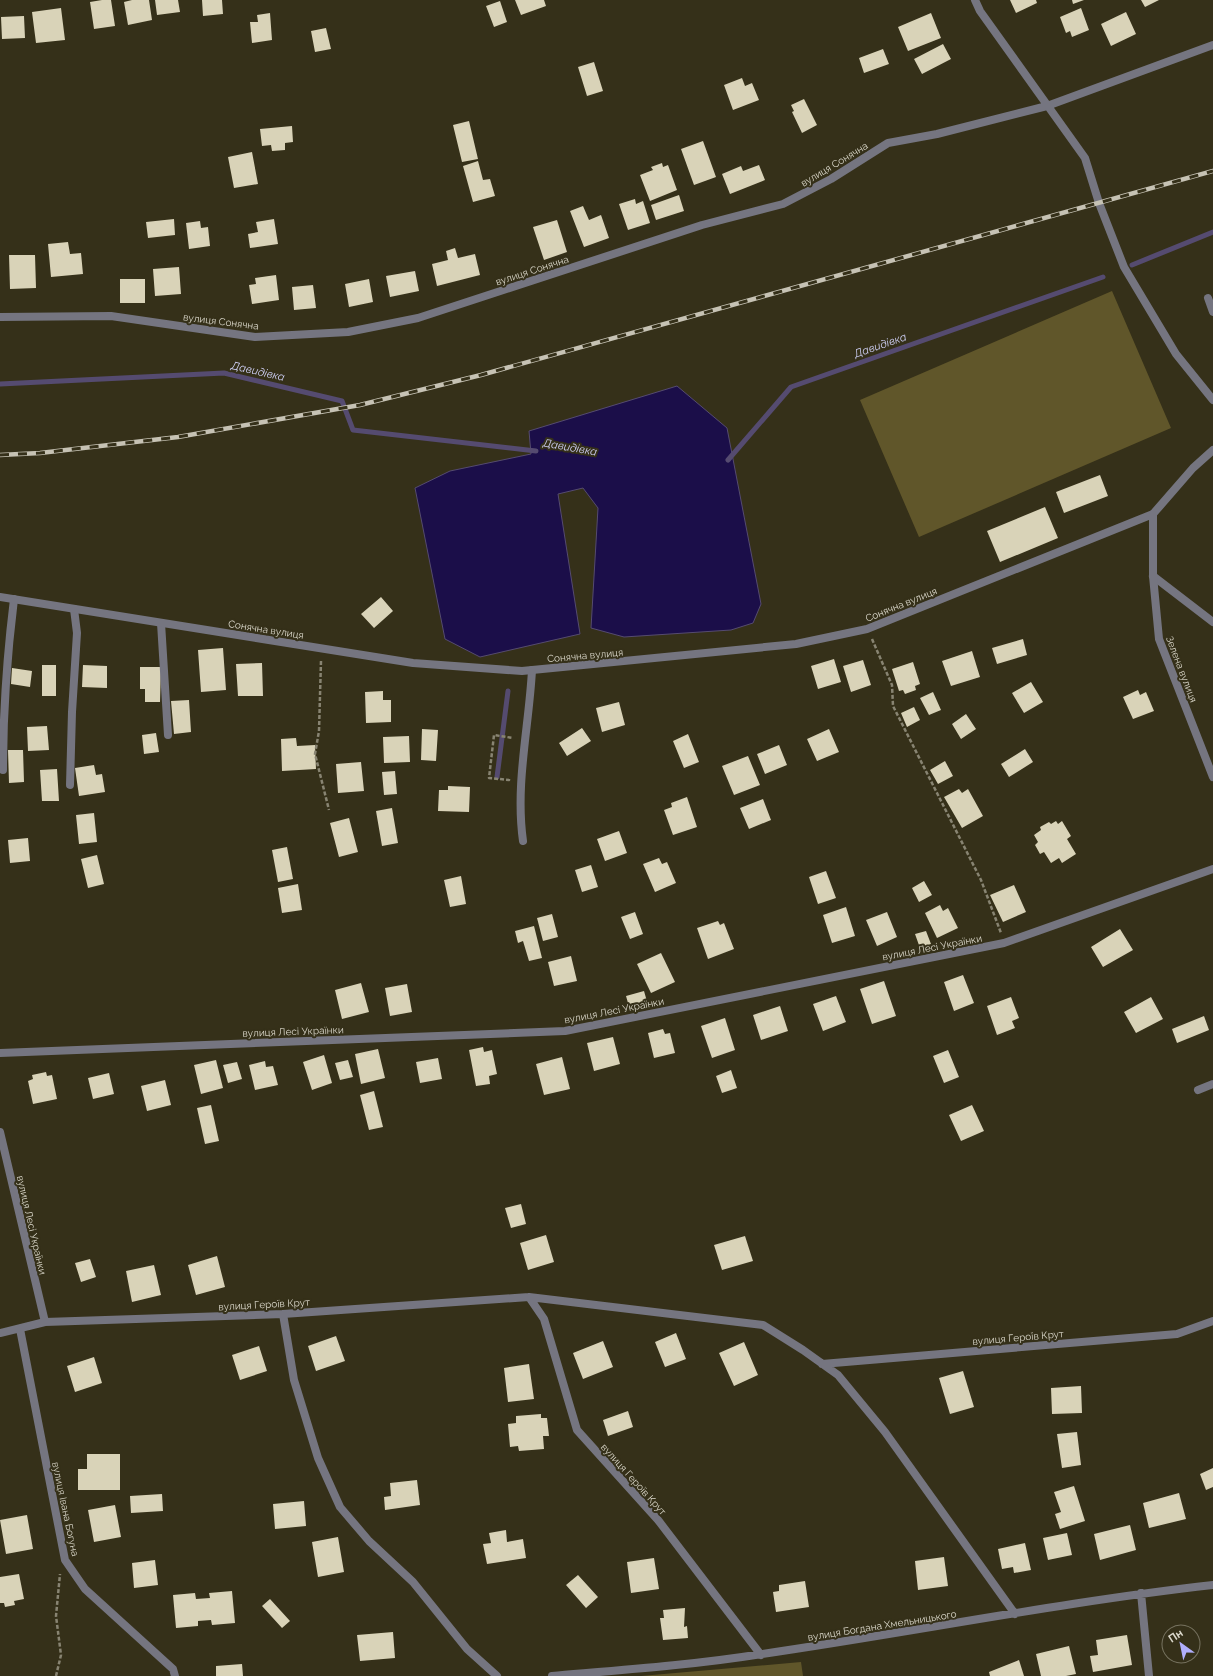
<svg xmlns="http://www.w3.org/2000/svg" width="1213" height="1676" font-family="Raleway,sans-serif">
<style>
.green{fill:#60562a}
.water{fill:#1b0e49;stroke:#554b70}
.lines{fill:none;stroke-linecap:round;stroke-linejoin:round}
.stream{stroke:#554b70;stroke-width:5}
.building{fill:#d9d3b8}
.path{stroke:#888472;stroke-width:2.5;stroke-dasharray:4 2;stroke-linecap:butt}
.service{stroke:#757580;stroke-width:8}
.minor{stroke:#757580;stroke-width:8}
.tertiary{stroke:#757580;stroke-width:8}
.rail-casing{stroke:#c6c2b4;stroke-width:4.5}
.rail{stroke:#353019;stroke-width:3;stroke-dasharray:9;stroke-linecap:butt}
.labels{text-anchor:middle;stroke-width:4;stroke-linejoin:round;paint-order:stroke}
.street-label{font-size:10px;fill:#dbd8cb;stroke:#353019}
.water-label{font-size:11px;font-style:italic;fill:#d0d1f7;stroke:#353019}
</style>
<rect width="100%" height="100%" fill="#353019"/>
<!-- green -->
<path class="green" d="M1112,291L1171,428L919,537L860,400Z
M801,1662L803,1676H641Z"/>
<!-- water -->
<path class="water" d="M677,386L727,428L761,604L753,623L731,630L624,637L591,628L598,508L583,488L558,494L580,634L480,657L445,639L415,488L450,471L531,454L529,431Z"/>
<g class="lines">
<!-- stream -->
<path class="stream" d="M1132,265L1213,232
M0,384L224,373L342,401L353,430L536,451
M728,460L791,387L1103,277
M497,777L508,691"/>
</g>
<!-- building -->
<path class="building" d="M102,0H111L115,26L94,29L90,2Z
M132,0H149L152,20L128,25L124,2Z
M155,0H178L180,12L157,15Z
M202,0H222L223,14L203,16Z
M515,0H544L546,6L521,15Z
M1010,0H1036L1037,3L1016,13Z
M1072,0H1084L1073,4Z
M1141,0H1159L1145,7Z
M500,1L507,22L494,27L486,6Z
M61,8L65,40L36,43L32,12Z
M1081,8L1089,30L1072,37L1070,31L1066,33L1060,17Z
M1126,12L1136,34L1111,46L1101,24Z
M270,13L272,40L252,43L250,22H258L257,15Z
M931,13L941,38L908,51L898,27Z
M24,16L25,38L2,39L1,17Z
M326,28L331,49L315,52L311,31Z
M943,44L951,59L922,74L914,59Z
M883,49L889,64L864,73L859,58Z
M594,62L603,91L587,96L578,67Z
M742,78L745,86L752,83L759,100L733,110L724,85Z
M804,99L817,125L802,133L792,112L794,111L791,105Z
M469,121L478,159L462,162L453,125Z
M292,126L293,142L285,143V150L272,151L271,145L262,146L260,129Z
M703,141L716,177L694,185L681,149Z
M252,152L258,184L234,188L228,157Z
M478,161L483,180L490,179L495,196L473,202L463,166Z
M662,163L663,167L668,165L677,190L650,201L640,175L653,170L651,167Z
M759,165L765,180L730,194L722,174L741,166L743,171Z
M679,195L684,211L656,220L651,205Z
M635,199L636,204L643,201L650,223L628,230L619,204Z
M583,206L589,220L601,215L609,238L584,247L570,211Z
M174,219L175,235L148,238L146,222Z
M274,219L278,244L250,248L248,234L258,232L256,222Z
M557,220L567,252L544,260L533,227Z
M200,221L201,228L208,227L210,246L189,249L186,223Z
M68,242L70,254L81,253L83,274L51,277L48,244Z
M455,248L458,258L475,254L480,275L437,286L432,264L448,260L446,251Z
M9,255H35L36,288L10,289Z
M179,267L181,294L155,296L153,269Z
M415,271L419,291L390,297L386,276Z
M276,275L279,300L252,304L249,285L256,284L255,278Z
M120,279H145V303H120Z
M369,279L373,302L349,307L345,284Z
M313,285L316,308L294,310L292,287Z
M1100,475L1108,496L1064,513L1056,492Z
M1045,507L1058,538L1000,562L987,531Z
M381,597L393,611L374,628L361,614Z
M1023,639L1027,655L997,664L992,648Z
M223,648L226,690L201,692L198,650Z
M972,651L980,677L951,686L942,661Z
M834,659L841,682L818,689L811,666Z
M863,660L871,685L851,692L843,666Z
M913,662L920,684L915,686L916,690L905,694L903,690L899,691L892,669Z
M262,663L263,696H238L236,664Z
M42,665H56V696H42Z
M83,665L107,666V688L82,687Z
M140,667H161L160,702H145V689H140Z
M12,668L32,671L30,687L11,684Z
M1031,682L1043,702L1024,713L1012,693Z
M1138,690L1140,695L1146,692L1154,711L1133,719L1123,697Z
M383,691V700H391V722L366,723L365,692Z
M933,692L941,710L929,715L920,698Z
M189,700L191,732L174,734L171,701Z
M619,702L625,725L602,732L596,708Z
M914,707L920,720L907,727L901,713Z
M966,714L976,729L961,739L952,724Z
M47,726L49,750L28,751L27,727Z
M582,728L591,741L567,756L559,743Z
M422,729L438,730L436,761L421,760Z
M829,729L839,752L817,761L807,739Z
M156,733L159,752L144,754L142,735Z
M688,734L699,762L684,768L673,741Z
M409,736L410,762L384,763L383,737Z
M296,738L297,746L315,745L316,769L282,771L281,739Z
M779,745L787,765L765,774L757,754Z
M1025,749L1033,762L1009,777L1001,764Z
M8,750H23L24,782L9,783Z
M748,756L760,785L734,795L722,766Z
M945,761L953,776L938,784L930,770Z
M361,762L364,791L338,793L336,764Z
M94,765L96,775L102,774L105,792L79,796L75,768Z
M57,769L59,801H42L40,770Z
M395,771L397,794L384,795L382,772Z
M448,786L470,787L469,812L438,811L439,790H448Z
M959,789L962,793L968,789L983,816L962,828L944,797Z
M687,797L697,827L673,835L664,810L672,807L671,803Z
M763,799L771,820L749,829L740,808Z
M392,808L398,843L382,846L376,811Z
M94,813L97,842L79,844L76,815Z
M349,818L358,852L339,857L330,823Z
M1056,821L1058,824L1062,821L1071,836L1067,839L1076,854L1062,863L1059,858L1051,863L1044,852L1040,854L1035,845L1038,842L1034,835L1041,830L1040,827L1049,822L1051,824Z
M619,831L627,853L605,861L597,839Z
M28,838L30,861L10,863L8,840Z
M287,847L293,879L278,882L272,850Z
M97,855L104,884L88,888L81,859Z
M659,858L662,864L667,862L676,883L655,892L643,864Z
M591,865L598,887L582,892L575,870Z
M826,871L836,898L818,904L809,877Z
M461,876L466,904L450,907L444,880Z
M924,881L932,895L919,902L912,888Z
M298,884L302,910L282,913L278,888Z
M1014,885L1026,912L1003,922L990,895Z
M940,905L943,911L948,908L958,928L937,938L925,913Z
M846,907L855,936L832,943L823,915Z
M635,912L643,934L630,939L621,917Z
M887,912L897,937L877,946L866,920Z
M552,914L558,937L543,941L537,918Z
M718,921L720,925L724,923L734,949L708,959L697,928Z
M534,926L542,958L529,961L523,941L518,943L515,931Z
M1120,929L1133,950L1103,967L1091,947Z
M926,931L931,944L920,948L915,934Z
M661,953L675,982L651,993L637,964Z
M571,956L577,981L554,986L548,962Z
M963,975L974,1003L954,1011L944,982Z
M884,981L896,1016L872,1024L860,989Z
M361,983L369,1012L342,1019L335,990Z
M407,984L412,1012L390,1016L385,988Z
M644,991L648,1005L630,1010L626,996Z
M836,996L846,1022L823,1031L813,1004Z
M1011,997L1019,1018L1012,1021L1015,1028L997,1035L987,1006Z
M1151,997L1163,1019L1136,1033L1124,1012Z
M780,1006L788,1031L761,1040L753,1015Z
M1204,1016L1209,1030L1177,1043L1172,1029Z
M725,1018L735,1050L712,1058L701,1026Z
M663,1029L665,1034L670,1033L675,1053L654,1058L648,1033Z
M613,1037L620,1064L594,1071L587,1043Z
M483,1047L484,1052L492,1050L497,1074L489,1076L490,1084L476,1086L469,1050Z
M378,1049L385,1078L361,1084L355,1054Z
M948,1050L959,1077L944,1083L933,1056Z
M324,1055L332,1083L312,1090L303,1062Z
M562,1057L570,1089L544,1095L536,1064Z
M438,1058L442,1079L420,1083L416,1062Z
M216,1060L223,1088L201,1094L194,1065Z
M348,1060L353,1077L340,1080L335,1063Z
M265,1061L266,1067L273,1066L278,1085L255,1090L249,1065Z
M237,1062L242,1079L228,1083L223,1065Z
M731,1070L737,1088L722,1093L716,1076Z
M46,1072L47,1076L52,1075L57,1099L33,1104L28,1081L33,1079L32,1075Z
M109,1073L114,1094L93,1099L88,1078Z
M165,1080L171,1105L147,1111L141,1086Z
M374,1091L383,1127L369,1130L360,1095Z
M211,1105L219,1141L205,1144L197,1108Z
M972,1105L984,1131L961,1141L949,1115Z
M521,1204L526,1224L511,1228L505,1208Z
M546,1235L554,1262L528,1270L520,1243Z
M745,1236L753,1261L722,1270L714,1245Z
M217,1256L225,1287L196,1295L188,1265Z
M90,1259L96,1277L81,1282L75,1263Z
M154,1265L161,1295L132,1302L126,1271Z
M676,1333L686,1359L665,1367L655,1342Z
M336,1336L345,1361L316,1371L308,1346Z
M603,1341L613,1367L583,1379L573,1353Z
M744,1342L758,1375L734,1386L719,1353Z
M259,1346L267,1371L240,1380L232,1355Z
M94,1357L102,1383L75,1392L67,1366Z
M529,1364L534,1399L508,1402L504,1368Z
M963,1371L974,1407L950,1414L939,1378Z
M1081,1386L1082,1413L1052,1414L1051,1388Z
M628,1411L633,1427L608,1436L603,1420Z
M541,1414V1418H547L549,1436H543L544,1449L519,1451L518,1446L510,1447L508,1424L516,1423V1416Z
M1077,1432L1081,1465L1062,1468L1057,1434Z
M87,1454H120V1490H78V1469H87Z
M1213,1468V1487L1206,1490L1200,1474Z
M417,1480L420,1505L385,1510L384,1497L391,1496L390,1483Z
M1074,1486L1085,1521L1060,1529L1055,1514L1061,1512L1054,1492Z
M1179,1493L1186,1519L1149,1528L1143,1503Z
M162,1494L163,1511L131,1513L130,1496Z
M304,1501L306,1526L275,1529L273,1504Z
M115,1505L121,1537L94,1542L88,1510Z
M27,1515L33,1549L6,1554L0,1520Z
M1130,1525L1136,1550L1100,1560L1094,1534Z
M506,1530L507,1542L523,1539L526,1558L487,1564L483,1544L491,1543L489,1533Z
M1067,1533L1072,1555L1048,1560L1043,1538Z
M338,1537L344,1572L318,1577L312,1542Z
M1025,1543L1031,1570L1014,1573L1013,1567L1002,1569L998,1549Z
M944,1557L948,1586L918,1590L915,1561Z
M654,1558L659,1589L631,1593L627,1562Z
M155,1560L158,1585L134,1588L132,1563Z
M19,1574L24,1599L14,1601L15,1605L5,1607L4,1603H0V1577Z
M578,1575L598,1597L586,1608L566,1585Z
M805,1581L809,1607L776,1612L773,1592L779,1591V1585Z
M232,1591L235,1623L212,1625L211,1620L198,1621V1626L176,1628L173,1595L195,1593L196,1599L210,1598L209,1593Z
M270,1599L290,1621L282,1628L262,1606Z
M685,1608L684,1627L687,1626L688,1638L663,1640L660,1618H664L663,1610Z
M393,1632L395,1658L360,1661L357,1635Z
M1127,1635L1132,1665L1093,1672L1090,1656L1098,1655L1096,1640Z
M1069,1646L1076,1674L1066,1676H1041L1036,1654Z
M1019,1660L1024,1676H990L989,1672Z
M242,1664L243,1676H216V1666Z"/>
<g class="lines">
<!-- path -->
<path class="path" d="M872,639L892,685L893,706L981,880L1001,933
M321,661L319,731L315,754L329,810
M509,779V780L489,778L494,735L513,738
M56,1676L61,1655L56,1616L60,1574"/>
<!-- service -->
<path class="service" d="M1208,298L1213,312
M1153,576L1213,622
M161,623L168,735
M3,770C3,713 7,656 14,599
M70,785L72,712L77,633L74,609
M523,841C515,784 529,727 532,670
M1198,1090L1213,1084"/>
<!-- minor -->
<path class="minor" d="M975,0L980,11L1085,158L1099,203L1124,267L1176,354L1213,400
M0,317L111,316L255,337L348,332L418,318L702,225L783,204L831,179L888,143L937,134L1047,106L1213,45
M0,597L413,663L522,671L796,644L867,629L1153,514
M0,1053L565,1031L1004,943L1213,869
M0,1132L45,1322
M529,1297L763,1325L803,1350L838,1375L885,1432L1015,1614
M283,1314L294,1380L318,1458L340,1507L369,1541L413,1582L467,1649L497,1676
M20,1329L65,1560L85,1589L173,1669L175,1676
M0,1333L45,1322L283,1314L529,1297L544,1319L577,1430L658,1520L761,1655
M822,1364L1177,1334L1213,1321
M1141,1593L1149,1676
M552,1676C622,1670 693,1665 762,1654C913,1632 1062,1602 1213,1585"/>
<!-- tertiary -->
<path class="tertiary" d="M1213,450L1193,468L1153,514V576L1159,639L1213,777"/>
<defs>
<path id="rail" d="M0,455L40,453L178,437L360,405L481,375L1213,171"/>
</defs>
<!-- rail casing -->
<use href="#rail" class="rail-casing"/>
<!-- rail -->
<use href="#rail" class="rail"/>
</g>
<g class="labels">
<!-- street labels -->
<g class="street-label">
<text transform="translate(834 164) rotate(-31)" y="4">вулиця Сонячна</text>
<text transform="translate(532 270) rotate(-18)" y="4">вулиця Сонячна</text>
<text transform="translate(221 321) rotate(7)" y="4">вулиця Сонячна</text>
<text transform="translate(901 604) rotate(-22)" y="4">Сонячна вулиця</text>
<text transform="translate(266 629) rotate(9)" y="4">Сонячна вулиця</text>
<text transform="translate(585 655) rotate(-5)" y="4">Сонячна вулиця</text>
<text transform="translate(1182 669) rotate(69)" y="4">Зелена вулиця</text>
<text transform="translate(932 947) rotate(-11)" y="4">вулиця Лесі Українки</text>
<text transform="translate(614 1010) rotate(-11)" y="4">вулиця Лесі Українки</text>
<text transform="translate(293 1031) rotate(-2)" y="4">вулиця Лесі Українки</text>
<text transform="translate(32 1225) rotate(77)" y="4">вулиця Лесі Українки</text>
<text transform="translate(264 1304) rotate(-3)" y="4">вулиця Героїв Крут</text>
<text transform="translate(1018 1337) rotate(-5)" y="4">вулиця Героїв Крут</text>
<text transform="translate(634 1479) rotate(48)" y="4">вулиця Героїв Крут</text>
<text transform="translate(66 1509) rotate(78)" y="4">вулиця Івана Богуна</text>
<text transform="translate(882 1625) rotate(-9)" y="4">вулиця Богдана Хмельницького</text>
</g>
<!-- water labels -->
<g class="water-label">
<text transform="translate(880 345) rotate(-19)" y="4">Давидівка</text>
<text transform="translate(258 371) rotate(13)" y="4">Давидівка</text>
<text transform="translate(570 447) rotate(10)" y="4">Давидівка</text>
</g>
</g>
<!-- north arrow -->
<g transform="translate(1181 1644) rotate(327)"><circle r="19" fill="#353019" stroke="#777360"/>
<path d="M0-3L7 15L0 10L-7 15Z" fill="#b0aefa"/>
<text y="-6" font-size="11" font-weight="bold" text-anchor="middle" fill="#dbd8cb">Пн</text>
</g>
</svg>
